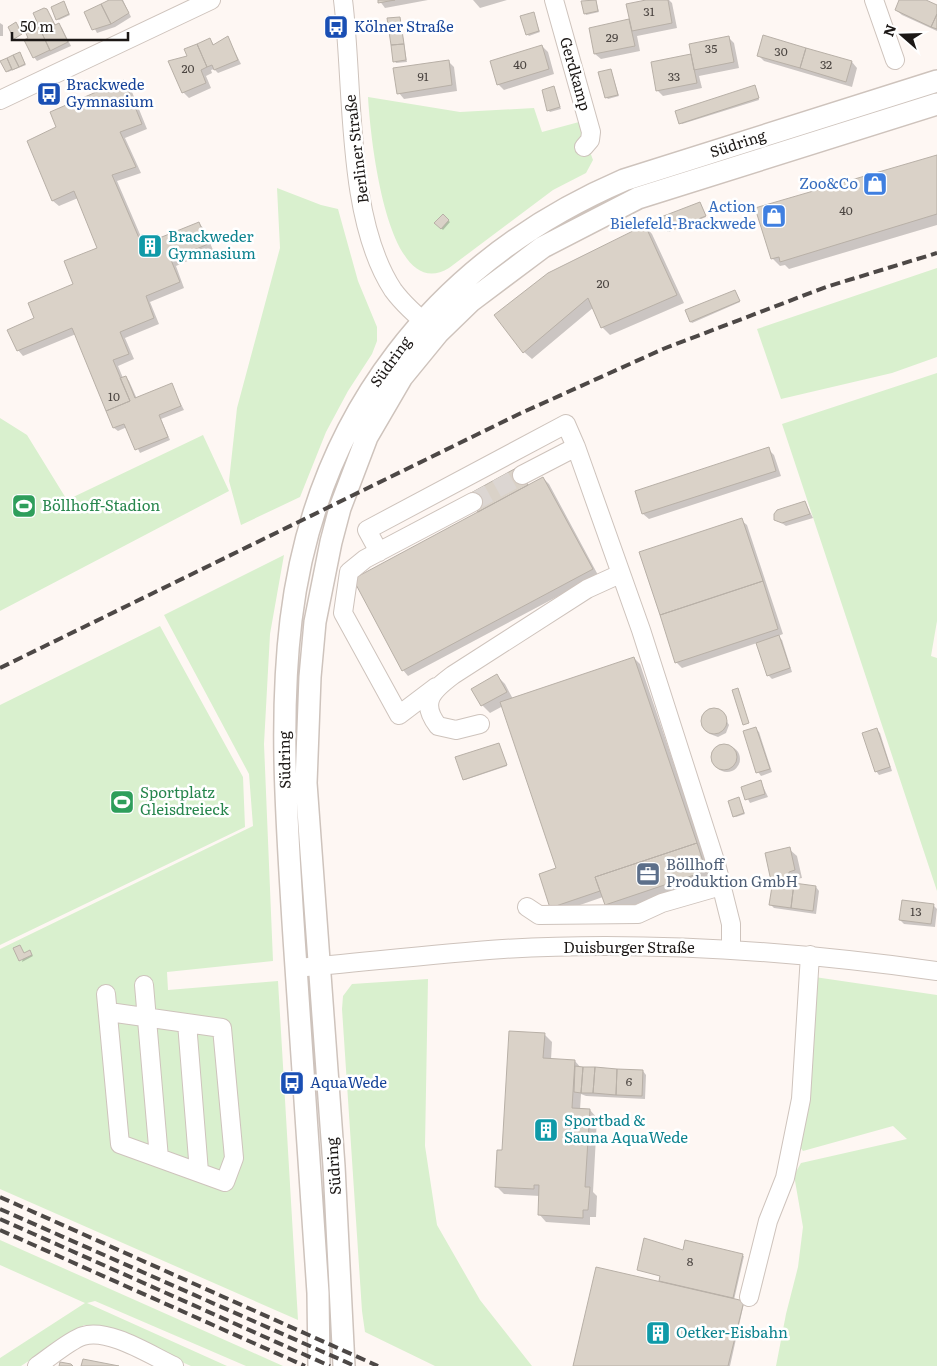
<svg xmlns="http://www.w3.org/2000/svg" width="937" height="1366" font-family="Literata,serif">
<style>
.green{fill:#d9f0ce}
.shadow{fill:#0003}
.building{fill:#dad2c8;stroke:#b8b0a7}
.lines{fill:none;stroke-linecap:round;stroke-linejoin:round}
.minor-tunnel{stroke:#dcd6d2;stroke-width:18;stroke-dasharray:18 9;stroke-linecap:butt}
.minor-casing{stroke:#cec3bc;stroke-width:20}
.major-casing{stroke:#cec3bc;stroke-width:24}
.minor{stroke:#fff;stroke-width:18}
.major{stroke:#fff;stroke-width:21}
.rail{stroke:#4d4846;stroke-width:4;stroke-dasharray:10 5;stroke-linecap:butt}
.labels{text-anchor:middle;stroke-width:5;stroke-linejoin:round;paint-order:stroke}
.number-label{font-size:12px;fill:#4c4642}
.transit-label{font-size:15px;fill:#164399;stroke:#fff;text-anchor:start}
.street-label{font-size:15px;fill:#1c1816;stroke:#fff}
.shop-label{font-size:15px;fill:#366cbe;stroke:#fff;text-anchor:end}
.culture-label{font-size:15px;fill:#0d838f;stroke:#fff;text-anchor:start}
.leisure-label{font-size:15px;fill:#27864d;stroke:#fff;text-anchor:start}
.service-label{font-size:15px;fill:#4e5e75;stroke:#fff;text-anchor:start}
</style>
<rect width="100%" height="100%" fill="#fef7f3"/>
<!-- green -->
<path class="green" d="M368,97L460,112L534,108L542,132L579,122L593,160L586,173L553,190L449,268C386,307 370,131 368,97Z
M277,188L321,205L338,209L358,281L377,327V341L372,354L348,391L326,432L300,497L241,525L229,481L237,408L280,248Z
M937,268V357L892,373L781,399L757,329Z
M937,373V621L931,656L937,658V891L782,424Z
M0,418L27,435L67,500L203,435L229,491L0,611Z
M284,555L270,634L264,744L273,961L167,972L168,990L278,981L298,1320L0,1189V949L253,826L249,774L164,615Z
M160,626L243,777L245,827L0,945V705Z
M801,975L937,995V1366H776L786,1314L798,1267L803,1227L794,1175L801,1163L907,1139L893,1126L803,1151L789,1133Z
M428,979L425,1146L437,1225L480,1300L532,1366H435L365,1332L362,1311L342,1009L343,996L352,984Z
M0,1240L245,1349L283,1366H246L95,1301L87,1303L227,1366H191L100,1326L84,1325L21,1366H0V1358L85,1303L0,1265Z"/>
<!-- shadow -->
<path class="shadow" d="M112,0H123L131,17L115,27L97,33L86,12Z
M379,0H428L385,8Z
M473,0H507L480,8Z
M596,0L599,12L586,15L582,2Z
M653,0H669L672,3L677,28L637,36L640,51L601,59L595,54L590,29L631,20Z
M901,0H923L937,7V31L902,15L896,10Z
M65,4L70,15L59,20L57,19Z
M46,10L56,26L59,25L62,28L71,46L37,61L34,57L25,29L38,23Z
M533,13L540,32L529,36L527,34Z
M400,18L407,62L396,63L395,61Z
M0,23L3,25V36H0Z
M228,38L241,64L218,73L214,69L211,70L212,73L206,76L211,88L189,98L183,92L188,57L210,39L214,45Z
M729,38L734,43L739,68L699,76L702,88L663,96L657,90L692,55Z
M542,46L548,52L554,74L504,90L498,84Z
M21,55L26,65L8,72L7,71Z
M758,55L852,62L857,68L852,87L764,61Z
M448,61L454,67L457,91L404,99L399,93Z
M611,70L619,96L608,99L606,97Z
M124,81L130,87L147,129L125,138L141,173L117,181L145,246L199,223L204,229L213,250L176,266L184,288L150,302L159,324L125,338L134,359L118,366L123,378L126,377L129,381L137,399L171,385L184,410L161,419L170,440L140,453L127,427L118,431L114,428L76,334L23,356L18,350L35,319L75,284L99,248L78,198L59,206L53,201L29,142L58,128Z
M554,88L561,109L550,112L548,110Z
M756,88L759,100L682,124L681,123Z
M937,156V225L789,269L785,265L780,266L772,258Z
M700,203L706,217L669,232L668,230Z
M443,216L450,222L443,230L436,223Z
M645,226L652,234L684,303L610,335L602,327L594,307L532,359L524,352Z
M736,293L740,302L692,323L691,322Z
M768,449L774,455L781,476L649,519L643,514L636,492Z
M519,470L528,487L543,478L549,484L598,575L408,676L403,670L480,512Z
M805,502L813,518L786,526L776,519Z
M741,520L747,525L783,634L778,636L782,640L792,672L772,679L768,675L757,643L682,668L676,662Z
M634,658L640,664L713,879L613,912L606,905L603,897L557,913L551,907L558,869L503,706L490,713L482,705L497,676L505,684L513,699Z
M713,710L722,713L729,725L726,733L718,737L710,734L702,722L705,714Z
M755,728L759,732L772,772L761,776L758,772Z
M876,729L880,733L892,771L879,775L876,771Z
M499,744L507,766L465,780L464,779Z
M714 759a13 13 0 1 1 26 0a13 13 0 1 1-26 0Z
M761,782L768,797L750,803L742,788Z
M739,798L745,814L736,817L734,816Z
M789,849L797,856L802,878L796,879V884L816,887L819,891L816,914L774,908L771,905L774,883L772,881Z
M933,905L937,909L935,927L904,924L900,920Z
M30,951L33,956L22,962L24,954Z
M544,1034L552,1042L551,1060L575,1061L581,1068L643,1071L646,1075L645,1099L586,1096L581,1094L580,1110H590L597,1118L593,1192L597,1196L596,1217H590V1225L546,1222L539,1214L540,1196L504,1194L496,1186L503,1152Z
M684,1251L744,1256L734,1300L744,1303L730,1366H574L660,1283L661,1276L638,1270Z"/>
<!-- building -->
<path class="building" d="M109,0H122L129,13L111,24L101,4Z
M378,0H395L378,3Z
M596,0L598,11L584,14L581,1Z
M646,0H668L672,23L632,31L626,4Z
M899,0H926L937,5V14L931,27L895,10Z
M64,1L69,14L56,20L51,7Z
M101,4L111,24L92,30L84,12Z
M44,8L47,9L55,25L59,23L68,42L50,51L33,13Z
M534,12L539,31L526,35L520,16Z
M937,14V29L931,27Z
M400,17L404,44L391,45L387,18Z
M629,19L635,46L594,54L589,28Z
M16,22L22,34L14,39L8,27Z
M37,23L50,50L33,58L24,40L28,38L24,29Z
M763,35L806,48L800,68L757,56Z
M228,36L238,60L214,70L212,65L207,67L197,44L210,38L213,45Z
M729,36L734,62L694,70L689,44Z
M197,44L207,67L201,70L206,83L182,93L168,61L187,56L184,49Z
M404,44L406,60L393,62L391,45Z
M542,45L549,69L497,85L490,61Z
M806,48L852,61L846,82L800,68Z
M20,52L25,64L19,67L13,55Z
M691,54L697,83L656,91L651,62Z
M13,55L19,67L12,70L7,58Z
M7,58L12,69L6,72L0,61Z
M449,60L452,85L397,94L393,68Z
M611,69L618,95L605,98L598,72Z
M124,80L142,124L120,132L136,167L112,175L142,245L199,222L208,244L171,260L180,282L146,296L154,318L120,332L129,354L113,360L130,401L106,411L72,328L17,351L7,330L34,318L28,303L73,284L64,261L97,248L74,191L52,201L27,141L56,127L50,112Z
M755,85L759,98L679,124L675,111Z
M554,86L560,107L547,111L542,90Z
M937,155V214L780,262L779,257L771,259L755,208Z
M700,202L706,216L667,231L661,217Z
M443,214L449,220L441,229L434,223Z
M645,225L677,295L601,328L588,298L523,353L494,315L548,273Z
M735,290L740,301L690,322L685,310Z
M126,376L135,398L172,383L181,406L159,415L168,437L135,450L124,424L113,428L106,411L130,401L120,378Z
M769,447L776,471L642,514L635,491Z
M518,467L528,485L478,512L469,494Z
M543,477L593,569L402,671L353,579Z
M805,501L810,514L782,523L774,520V514L777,510Z
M742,518L763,581L660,615L639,552Z
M763,581L778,629L675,663L660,615Z
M779,635L790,668L767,676L756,643Z
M634,657L697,843L595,877L600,891L550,908L539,874L556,868L500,702Z
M497,674L507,692L481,706L471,689Z
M738,688L749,723L743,725L732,690Z
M701 721a13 13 0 1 1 26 0a13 13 0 1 1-26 0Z
M756,727L770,769L756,773L743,731Z
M877,728L890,767L875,772L862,733Z
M499,743L507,765L463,780L455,757Z
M711 757a13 13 0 1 1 26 0a13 13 0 1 1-26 0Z
M761,780L765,794L745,800L741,787Z
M739,797L744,813L733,817L728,801Z
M697,843L706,871L605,905L595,877Z
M790,847L795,870L789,872L788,882L771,881L765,853Z
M773,880L794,883L791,908L769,905Z
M794,883L816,886L813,911L791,908Z
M902,900L934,904L931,924L899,920Z
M20,945L24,953L30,950L32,955L19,961L13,948Z
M509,1031L545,1033L543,1058L575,1060L572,1108L590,1109L585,1187H590L588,1210H583V1218L538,1215L539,1185H534V1189L495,1187L497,1150H502Z
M575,1066L583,1067L581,1093L574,1092Z
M583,1067H595L593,1093H581Z
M595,1067L617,1069L616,1095L593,1093Z
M617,1069L643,1070L642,1096L616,1095Z
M644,1238L683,1250L685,1240L743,1254L733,1298L659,1281L660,1276L637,1270Z
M596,1267L744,1301L728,1366H573Z
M83,1359L119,1366H81Z
M60,1362L71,1364L73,1366H59Z"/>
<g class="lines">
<!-- minor-tunnel -->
<path class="minor-tunnel" d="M473,502L522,475"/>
<defs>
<path id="minor" d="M343,0C354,85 345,217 393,290C404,305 419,318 434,330
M554,0L591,132L590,140L584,147
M874,0L895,60
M0,100L211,0
M522,475L576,447L641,630L716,864L731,924V949
M379,552L367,530L566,424L576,447
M436,687L399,715L343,613L349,572L365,559L473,502
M480,724L456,730L438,726C419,702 433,690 453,675L587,589L620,574
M527,907L539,915L638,914L662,903L721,886
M296,968C365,962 434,954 503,949C648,940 793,951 937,971
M144,985L159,1158
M106,994L120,1144L225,1182L234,1158L222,1028L109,1012
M187,1023L199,1172
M749,1297L768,1221L785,1178L801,1099L810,955
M37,1366C49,1358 70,1340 83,1336C109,1328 150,1355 174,1366"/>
<path id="major" d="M319,1366L318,1293C310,1170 301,1046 293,922C287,822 279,720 291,620C316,415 436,261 624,180L937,81
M344,1366L334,1166L306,783L310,677L315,622L331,542L340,508L367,437L402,377L438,333L471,301L543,247L638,198L937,104"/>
</defs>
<!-- minor casing -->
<use href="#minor" class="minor-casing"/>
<!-- major casing -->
<use href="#major" class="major-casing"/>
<!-- minor -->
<use href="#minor" class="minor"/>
<!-- major -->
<use href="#major" class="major"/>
<!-- rail -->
<path class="rail" d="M0,668L519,414L663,349L826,287L937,253
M0,1197L378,1366
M0,1209L355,1366
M0,1219L330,1366
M0,1230L305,1366"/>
</g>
<!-- icons -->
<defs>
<symbol id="bus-square" viewBox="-11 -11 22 22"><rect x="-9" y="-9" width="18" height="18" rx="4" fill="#1a4fb4" stroke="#fff"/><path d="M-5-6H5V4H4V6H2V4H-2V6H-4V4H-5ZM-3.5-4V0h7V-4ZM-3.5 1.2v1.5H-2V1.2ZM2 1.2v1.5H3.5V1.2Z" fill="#fff"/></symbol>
<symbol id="shop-square" viewBox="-11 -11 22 22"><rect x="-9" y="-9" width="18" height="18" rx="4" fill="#3f7fe0" stroke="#fff"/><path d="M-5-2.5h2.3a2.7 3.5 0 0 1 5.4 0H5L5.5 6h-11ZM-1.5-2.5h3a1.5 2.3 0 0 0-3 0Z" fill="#fff"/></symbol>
<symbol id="building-square" viewBox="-11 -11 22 22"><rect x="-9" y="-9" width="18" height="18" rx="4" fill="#0f9aa8" stroke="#fff"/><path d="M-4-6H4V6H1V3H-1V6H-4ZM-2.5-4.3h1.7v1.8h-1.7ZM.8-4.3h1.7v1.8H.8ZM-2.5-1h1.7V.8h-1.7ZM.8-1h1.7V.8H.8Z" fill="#fff"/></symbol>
<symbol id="stadium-square" viewBox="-11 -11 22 22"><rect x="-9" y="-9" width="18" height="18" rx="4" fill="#2e9e5b" stroke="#fff"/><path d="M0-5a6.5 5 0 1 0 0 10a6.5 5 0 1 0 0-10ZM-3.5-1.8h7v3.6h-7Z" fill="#fff"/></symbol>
<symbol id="office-square" viewBox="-11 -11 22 22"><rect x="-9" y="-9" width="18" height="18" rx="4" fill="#5c6f8a" stroke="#fff"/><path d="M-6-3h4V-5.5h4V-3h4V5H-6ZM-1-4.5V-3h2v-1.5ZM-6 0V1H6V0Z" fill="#fff"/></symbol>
</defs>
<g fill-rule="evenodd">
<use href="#bus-square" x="322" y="13" width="28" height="28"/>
<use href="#bus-square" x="35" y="80" width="28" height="28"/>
<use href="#shop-square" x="861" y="170" width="28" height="28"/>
<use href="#shop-square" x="760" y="202" width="28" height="28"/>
<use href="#building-square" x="136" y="232" width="28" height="28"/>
<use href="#stadium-square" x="10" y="492" width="28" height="28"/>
<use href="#stadium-square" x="108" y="788" width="28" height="28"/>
<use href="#office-square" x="634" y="860" width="28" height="28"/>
<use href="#bus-square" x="278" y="1069" width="28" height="28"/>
<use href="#building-square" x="532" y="1116" width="28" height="28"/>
<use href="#building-square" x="644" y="1319" width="28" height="28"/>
</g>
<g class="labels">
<!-- number labels -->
<g class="number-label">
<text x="649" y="16">31</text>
<text x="612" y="42">29</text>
<text x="711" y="53">35</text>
<text x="781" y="56">30</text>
<text x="520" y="69">40</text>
<text x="826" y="69">32</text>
<text x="188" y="73">20</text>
<text x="423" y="81">91</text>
<text x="674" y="81">33</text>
<text x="846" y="215">40</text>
<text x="603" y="288">20</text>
<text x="114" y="401">10</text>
<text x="916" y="916">13</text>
<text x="629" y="1086">6</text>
<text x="690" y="1266">8</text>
</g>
<!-- transit labels -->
<g class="transit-label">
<text x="354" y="32">Kölner Straße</text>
<text x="66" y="90">Brackwede<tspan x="66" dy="17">Gymnasium</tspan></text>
<text x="310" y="1088">AquaWede</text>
</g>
<!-- street labels -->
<g class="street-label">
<text transform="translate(575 74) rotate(74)" y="5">Gerdkamp</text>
<text transform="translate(738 144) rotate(-18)" y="5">Südring</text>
<text transform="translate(357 149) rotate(-97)" y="5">Berliner Straße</text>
<text transform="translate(391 362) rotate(-54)" y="5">Südring</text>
<text transform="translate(285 760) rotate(-91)" y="5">Südring</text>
<text x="629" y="953">Duisburger Straße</text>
<text transform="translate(334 1166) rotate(-94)" y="5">Südring</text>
</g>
<!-- shop labels -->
<g class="shop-label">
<text x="858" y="189">Zoo&amp;Co</text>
<text x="756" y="212">Action<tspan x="756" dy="17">Bielefeld-Brackwede</tspan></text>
</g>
<!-- culture labels -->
<g class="culture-label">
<text x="168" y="242">Brackweder<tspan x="168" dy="17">Gymnasium</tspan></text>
<text x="564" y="1126">Sportbad &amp;<tspan x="564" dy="17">Sauna AquaWede</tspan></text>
<text x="676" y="1338">Oetker-Eisbahn</text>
</g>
<!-- leisure labels -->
<g class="leisure-label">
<text x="42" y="511">Böllhoff-Stadion</text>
<text x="140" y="798">Sportplatz<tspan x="140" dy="17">Gleisdreieck</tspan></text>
</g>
<!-- service labels -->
<g class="service-label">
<text x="666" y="870">Böllhoff<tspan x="666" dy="17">Produktion GmbH</tspan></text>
</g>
</g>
<!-- north arrow -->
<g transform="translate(902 35) rotate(290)" stroke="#ffffff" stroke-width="4" paint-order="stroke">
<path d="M0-4L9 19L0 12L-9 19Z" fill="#1c1816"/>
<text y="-8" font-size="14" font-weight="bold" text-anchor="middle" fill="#1c1816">N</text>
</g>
<!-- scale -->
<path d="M12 32v8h116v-8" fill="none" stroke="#1c1816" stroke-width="2.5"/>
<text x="20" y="32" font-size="15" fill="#1c1816" stroke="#ffffff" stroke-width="4" paint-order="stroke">50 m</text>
</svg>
